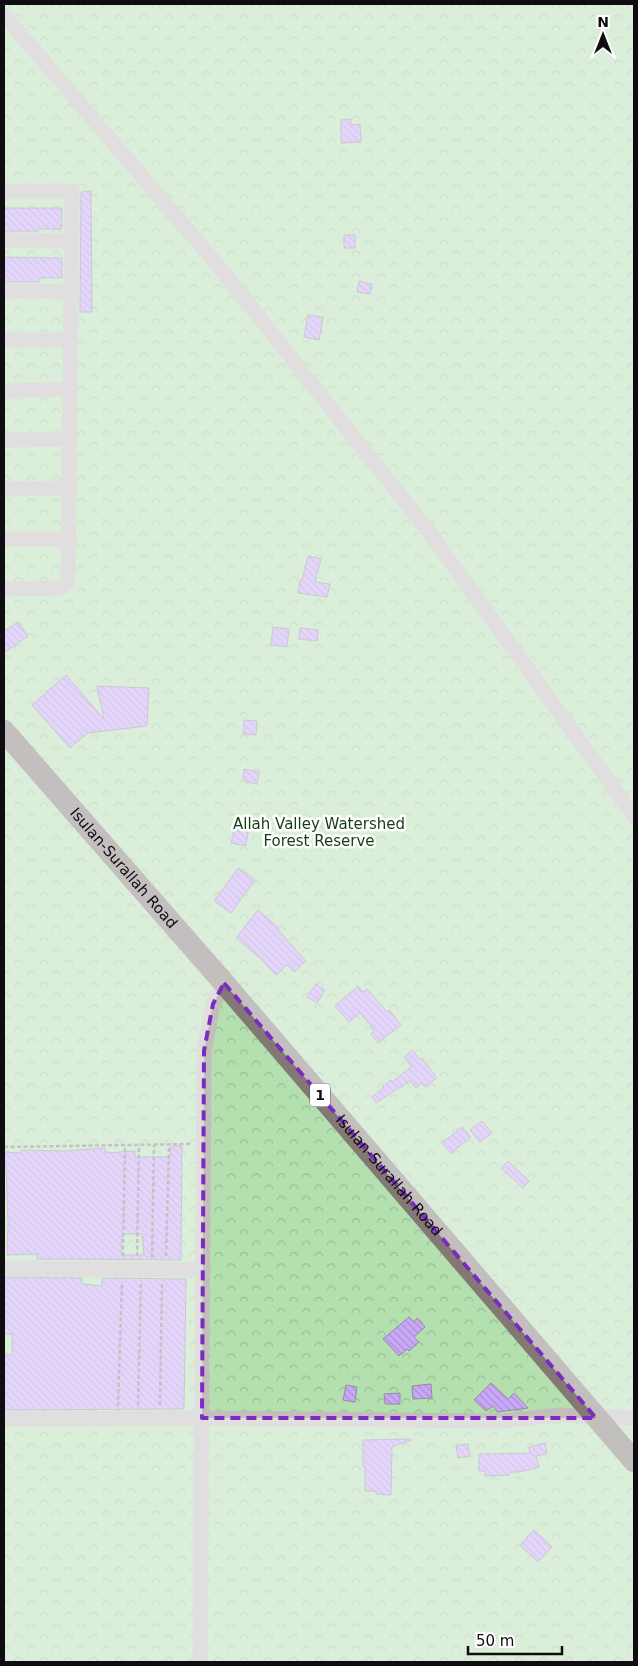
<svg xmlns="http://www.w3.org/2000/svg" width="638" height="1666" font-family="'DejaVu Sans',sans-serif">
<style>
.forest{fill:url(#forest-crowns)}
.building{fill:url(#building-back-hatch);stroke:#928e98;fill-rule:evenodd}
.lines{fill:none;stroke-linecap:round;stroke-linejoin:round}
.path{stroke:#807f83;stroke-width:2.5;stroke-dasharray:4 2.5;stroke-linecap:butt}
.minor{stroke:#c3bdbb;stroke-width:15}
.highway{stroke:#847874;stroke-width:22}
.marked{fill:none;stroke:#7b2cbf;stroke-width:4;stroke-dasharray:10 6;stroke-linejoin:round}
.labels{text-anchor:middle;stroke-width:5;stroke-linejoin:round;paint-order:stroke}
.shield{fill:#fff;stroke:#575658;stroke-width:1}
.shield-label{font-size:14px;font-weight:bold;fill:#0f0d11}
.park-label{font-size:15px;fill:#133e10;stroke:#fff}
.street-label{font-size:15px;fill:#0f0d11;stroke:#fff}
</style>
<defs>
<pattern id="forest-crowns" width="20" height="18" patternUnits="userSpaceOnUse" patternTransform="scale(1.25)"><rect width="20" height="18" fill="#b3e0ae"/><path d="M2 6a3 3 0 1 1 6 0M12 15a3 3 0 1 1 6 0" fill="none" stroke="#99bf95"/></pattern>
<pattern id="building-back-hatch" width="6" height="6" patternUnits="userSpaceOnUse" patternTransform="scale(1.25)"><rect width="6" height="6" fill="#c9a8f8"/><path d="M-1 5l2 2M0 0l6 6M5-1l2 2" fill="none" stroke="#ab8fd4"/></pattern>
</defs>
<rect width="100%" height="100%" fill="#faf9fd"/>
<!-- forest -->
<path class="forest" d="M4,4H634V1662H4Z"/>
<!-- building -->
<path class="building" d="M351,119V125L360,124L361,142L341,143V120Z
M91,191L92,312H80L81,192Z
M4,208H62V229H38V231H4Z
M344,235H355V248H344Z
M4,257L62,258V278H40L39,282H4Z
M359,281L372,284L370,294L357,292Z
M308,315L323,317L319,340L304,337Z
M308,556L321,559L315,582L330,584L327,597L298,593L300,580H302Z
M18,622L28,636L4,653V631Z
M273,627L289,629L287,647L271,645Z
M300,628L318,630L317,641L299,639Z
M66,675L104,719L97,686L149,688L147,726L88,733L70,748L32,705Z
M244,720L257,721L256,735L243,734Z
M244,769L259,772L257,784L243,781Z
M234,830L248,832L246,846L231,843Z
M238,868L255,880L231,913L214,901Z
M258,910L279,928L278,930L306,961L294,972L287,965L276,975L260,958L236,938Z
M316,984L325,990L317,1003L307,997Z
M358,986L363,992L367,989L387,1012L389,1010L401,1025L378,1043L371,1034L375,1031L360,1013L349,1022L335,1006Z
M412,1050L420,1060L422,1058L437,1078L425,1087L422,1083L416,1088L410,1081L376,1103L372,1097L383,1088L382,1087L391,1080L392,1082L412,1066L404,1057Z
M482,1121L492,1133L480,1142L470,1130Z
M462,1127L471,1137L451,1153L442,1143Z
M171,1146H182L181,1260L37,1259V1254L7,1255L8,1224L6,1164H4V1152L21,1153V1150L63,1151L105,1148V1153L135,1151V1157H170ZM122,1234H142L144,1255H121Z
M508,1161L529,1181L523,1188L501,1168Z
M4,1277L82,1278V1284L102,1286V1278L186,1279L184,1409L4,1410V1355H12V1334H4Z
M409,1317L414,1322L417,1318L425,1327L414,1337L419,1342L409,1351L407,1349L399,1356L383,1339Z
M491,1383L508,1399L514,1393L528,1408L498,1412L493,1406L486,1411L474,1400Z
M431,1384L432,1398L413,1399L412,1386Z
M346,1385L357,1387L355,1402L343,1400Z
M400,1393V1404H385L384,1394Z
M410,1439L411,1440L392,1447L391,1495L376,1494V1491H365V1467H363V1440Z
M545,1443L547,1453L536,1456L539,1467L519,1472H510V1475L485,1476V1471H479V1454L530,1453L529,1447Z
M468,1444L470,1456L458,1458L456,1446Z
M534,1530L552,1547L538,1562L520,1545Z"/>
<g class="lines">
<!-- path -->
<path class="path" d="M4,1147L190,1144
M123,1256L125,1145
M137,1256L139,1145
M166,1256L169,1145
M152,1258L154,1145
M138,1405L141,1281
M160,1405L162,1283
M118,1406L122,1282"/>
<!-- minor -->
<path class="minor" d="M4,15L216,263L426,528L634,816
M4,191H72L68,580L65,585L60,588L4,589
M4,240L71,241
M4,291L71,292
M4,340H71
M4,391L70,389
M4,440L70,439
M4,489L70,488
M4,539H70
M4,1268L202,1270
M4,1419L202,1418L503,1421L559,1415L634,1418
M200,1662L204,1051L213,1004L224,983"/>
<!-- highway -->
<path class="highway" id="s1" d="M4,731L224,983L634,1461"/>
</g>
<!-- marked area -->
<path d="M0 0H638V1666H0ZM224,983L596,1418H202L204,1051L213,1004Z" fill="#faf9fd" fill-opacity=".55" fill-rule="evenodd"/>
<path class="marked" d="M224,983L596,1418H202L204,1051L213,1004Z"/>
<g class="labels">
<!-- shield labels -->
<rect class="shield" x="310" y="1083.5" width="20" height="23" rx="4"/>
<g class="shield-label">
<text x="320" y="1100">1</text>
</g>
<!-- park labels -->
<g class="park-label">
<text x="319" y="829">Allah Valley Watershed<tspan x="319" dy="17">Forest Reserve</tspan></text>
</g>
<!-- street labels -->
<g class="street-label">
<text dy="5" stroke="none"><textPath href="#s1" startOffset="182">Isulan-Surallah Road</textPath></text>
<text dy="5" stroke="none"><textPath href="#s1" startOffset="588">Isulan-Surallah Road</textPath></text>
</g>
</g>
<!-- border -->
<rect width="638" height="1666" fill="none" stroke="#0f0d11" stroke-width="10"/>
<!-- north arrow -->
<g transform="translate(603 35)" stroke="#ffffff" stroke-width="4" paint-order="stroke">
<path d="M0-4L9 19L0 12L-9 19Z" fill="#0f0d11"/>
<text y="-8" font-size="14" font-weight="bold" text-anchor="middle" fill="#0f0d11">N</text>
</g>
<!-- scale -->
<path d="M468 1646v8h94v-8" fill="none" stroke="#0f0d11" stroke-width="2.5"/>
<text x="476" y="1646" font-size="15" fill="#0f0d11" stroke="#ffffff" stroke-width="4" paint-order="stroke">50 m</text>
</svg>
